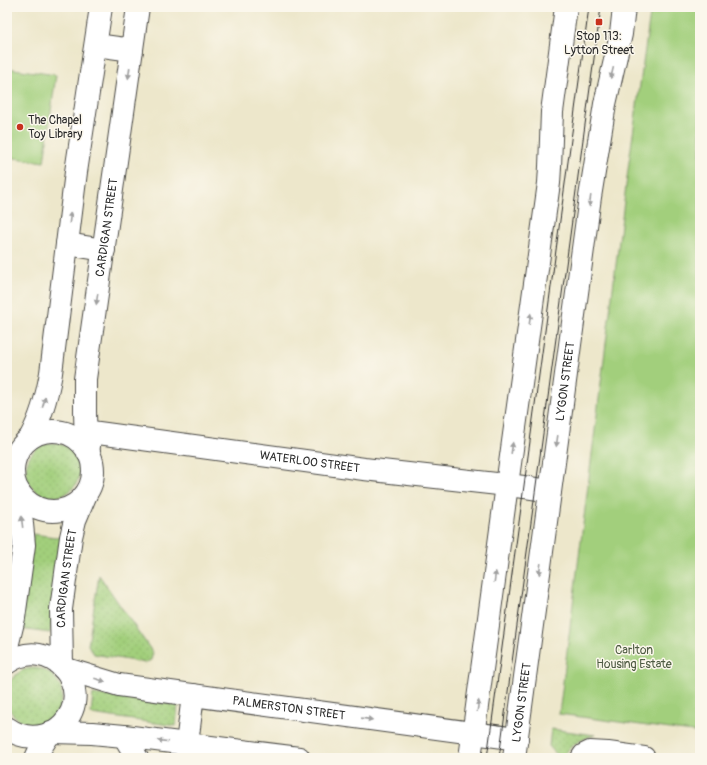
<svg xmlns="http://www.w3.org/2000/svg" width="707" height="765" font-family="Pangolin,sans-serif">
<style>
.grass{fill:url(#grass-dots);stroke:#667d54}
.park{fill:#a2cf7c;stroke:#667d54}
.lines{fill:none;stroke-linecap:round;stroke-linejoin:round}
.minor-casing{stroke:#484743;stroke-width:24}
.tertiary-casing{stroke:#484743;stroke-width:24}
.minor{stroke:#fff;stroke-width:22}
.tertiary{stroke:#fff;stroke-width:22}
.tram{stroke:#2b2b2b;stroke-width:1}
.oneway{fill:#a0a0a0}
.poi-dot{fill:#c8321e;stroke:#fbf7ec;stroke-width:1.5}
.labels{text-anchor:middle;stroke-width:3;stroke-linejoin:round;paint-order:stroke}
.poi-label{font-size:12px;fill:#2b2b2b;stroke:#fbf7ec}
.street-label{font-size:12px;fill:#2b2b2b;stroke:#fbf7ec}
.park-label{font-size:12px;fill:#4f5c43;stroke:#fbf7ec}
</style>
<defs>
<pattern id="grass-dots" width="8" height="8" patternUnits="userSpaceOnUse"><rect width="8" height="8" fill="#a2cf7c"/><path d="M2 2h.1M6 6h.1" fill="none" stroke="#8cb26b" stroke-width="1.8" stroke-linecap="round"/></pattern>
</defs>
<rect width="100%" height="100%" fill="#fbf7ec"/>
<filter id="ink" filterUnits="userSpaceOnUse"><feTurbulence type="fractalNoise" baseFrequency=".025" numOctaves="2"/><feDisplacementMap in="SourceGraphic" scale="8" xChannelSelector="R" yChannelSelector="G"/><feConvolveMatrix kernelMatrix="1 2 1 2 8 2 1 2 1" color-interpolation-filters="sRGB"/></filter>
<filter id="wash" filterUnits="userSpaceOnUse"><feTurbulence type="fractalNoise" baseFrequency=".012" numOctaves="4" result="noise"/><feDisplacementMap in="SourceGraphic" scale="16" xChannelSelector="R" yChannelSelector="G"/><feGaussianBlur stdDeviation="0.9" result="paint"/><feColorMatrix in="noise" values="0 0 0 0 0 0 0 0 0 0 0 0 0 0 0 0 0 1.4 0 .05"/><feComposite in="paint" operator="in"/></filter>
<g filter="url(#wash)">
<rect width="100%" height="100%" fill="#ede7cb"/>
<!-- grass -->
<path class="grass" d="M26 470a27 27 0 1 1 54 0a27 27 0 1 1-54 0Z
M33,534L63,538L50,633L20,629Z
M99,575L153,653L151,660L145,663L94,654L88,645Z
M6 696a28 28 0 1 1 56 0a28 28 0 1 1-56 0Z
M93,694L178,705L176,726L91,714Z
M551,729L595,735C580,740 570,744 563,758H560L549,746Z"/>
<!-- park -->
<path class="park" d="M651,7H700V733L559,714L629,162Z
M7,68L56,75L44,162L7,157Z"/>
</g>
<g filter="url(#ink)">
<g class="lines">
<defs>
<g id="minor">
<path d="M96,45L132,50"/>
<path d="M67,244L104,250"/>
<circle cx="53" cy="471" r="40"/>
<path d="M30,438C41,418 47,396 51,373L76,172L101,7"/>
<path id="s1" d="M86,448L85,411V379L138,7"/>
<path id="s2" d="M88,453L91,432L364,469L524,487L550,491"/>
<path d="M7,647L14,618L24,545L19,492"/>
<path d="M7,663C50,633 97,688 63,724C58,729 52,733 45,735C31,739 18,736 7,728"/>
<path id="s3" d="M62,666L61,609L71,537L75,520L86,494"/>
<path id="s4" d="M63,668L119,685L517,739"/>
<path d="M51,732L92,733L124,736L299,758"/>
<path d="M124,736L137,758"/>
<path d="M36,758L41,747L50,733"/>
<path d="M187,758V744L193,695"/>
<path d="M582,758L584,755L590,752L608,753L644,758"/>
</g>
<g id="tertiary">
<path d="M470,758L507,485L549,183L550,167L552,112L566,7"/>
<path id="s5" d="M514,758L590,197L605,104L621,34L624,7"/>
</g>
</defs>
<!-- minor casing -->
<use href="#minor" class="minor-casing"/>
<!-- tertiary casing -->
<use href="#tertiary" class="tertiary-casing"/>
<!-- minor -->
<use href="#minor" class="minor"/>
<!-- tertiary -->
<use href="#tertiary" class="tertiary"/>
<!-- tram -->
<path class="tram" d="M487,758L589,7
M499,758L601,7"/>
</g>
<!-- one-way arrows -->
<defs><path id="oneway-solid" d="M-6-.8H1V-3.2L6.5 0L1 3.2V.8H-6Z"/></defs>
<g class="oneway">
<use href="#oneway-solid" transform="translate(129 73) rotate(98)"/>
<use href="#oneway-solid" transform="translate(612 73) rotate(104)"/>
<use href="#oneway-solid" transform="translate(590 201) rotate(98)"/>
<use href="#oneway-solid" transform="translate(70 218) rotate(-83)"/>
<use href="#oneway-solid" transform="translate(97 299) rotate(98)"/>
<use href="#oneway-solid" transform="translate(530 319) rotate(-82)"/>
<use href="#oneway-solid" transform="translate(44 402) rotate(-74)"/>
<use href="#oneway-solid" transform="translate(557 441) rotate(98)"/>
<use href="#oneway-solid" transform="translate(512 448) rotate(-82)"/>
<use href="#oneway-solid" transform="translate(22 522) rotate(-97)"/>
<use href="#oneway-solid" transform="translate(540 569) rotate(98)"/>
<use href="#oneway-solid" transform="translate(495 577) rotate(-82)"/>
<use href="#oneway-solid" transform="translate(100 680) rotate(18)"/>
<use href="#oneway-solid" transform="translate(478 706) rotate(-82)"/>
<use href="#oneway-solid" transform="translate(367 719) rotate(8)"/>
<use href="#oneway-solid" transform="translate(163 741) rotate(-173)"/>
</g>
</g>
<!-- markers -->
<g class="poi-dot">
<rect x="595" y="18" width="8" height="8" rx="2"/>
<circle cx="20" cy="127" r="4"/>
</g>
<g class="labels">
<!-- poi labels -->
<g class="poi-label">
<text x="599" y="40">Stop 113:<tspan x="599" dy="14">Lytton Street</tspan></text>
<text x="28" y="124" text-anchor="start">The Chapel<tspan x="28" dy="14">Toy Library</tspan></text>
</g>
<!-- street labels -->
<g class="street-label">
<text dy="4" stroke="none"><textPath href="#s1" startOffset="222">CARDIGAN STREET</textPath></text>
<text dy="4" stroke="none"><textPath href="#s5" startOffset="380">LYGON STREET</textPath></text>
<text dy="4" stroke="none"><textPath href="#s2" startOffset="242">WATERLOO STREET</textPath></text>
<text dy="4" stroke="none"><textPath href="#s3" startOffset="88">CARDIGAN STREET</textPath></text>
<text dy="4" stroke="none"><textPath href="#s5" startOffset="56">LYGON STREET</textPath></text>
<text dy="4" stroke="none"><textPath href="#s4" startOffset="230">PALMERSTON STREET</textPath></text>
</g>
<!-- park labels -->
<g class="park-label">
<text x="634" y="654">Carlton<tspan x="634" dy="14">Housing Estate</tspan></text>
</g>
</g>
<!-- margin -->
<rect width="707" height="765" fill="none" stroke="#fbf7ec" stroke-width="24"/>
</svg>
